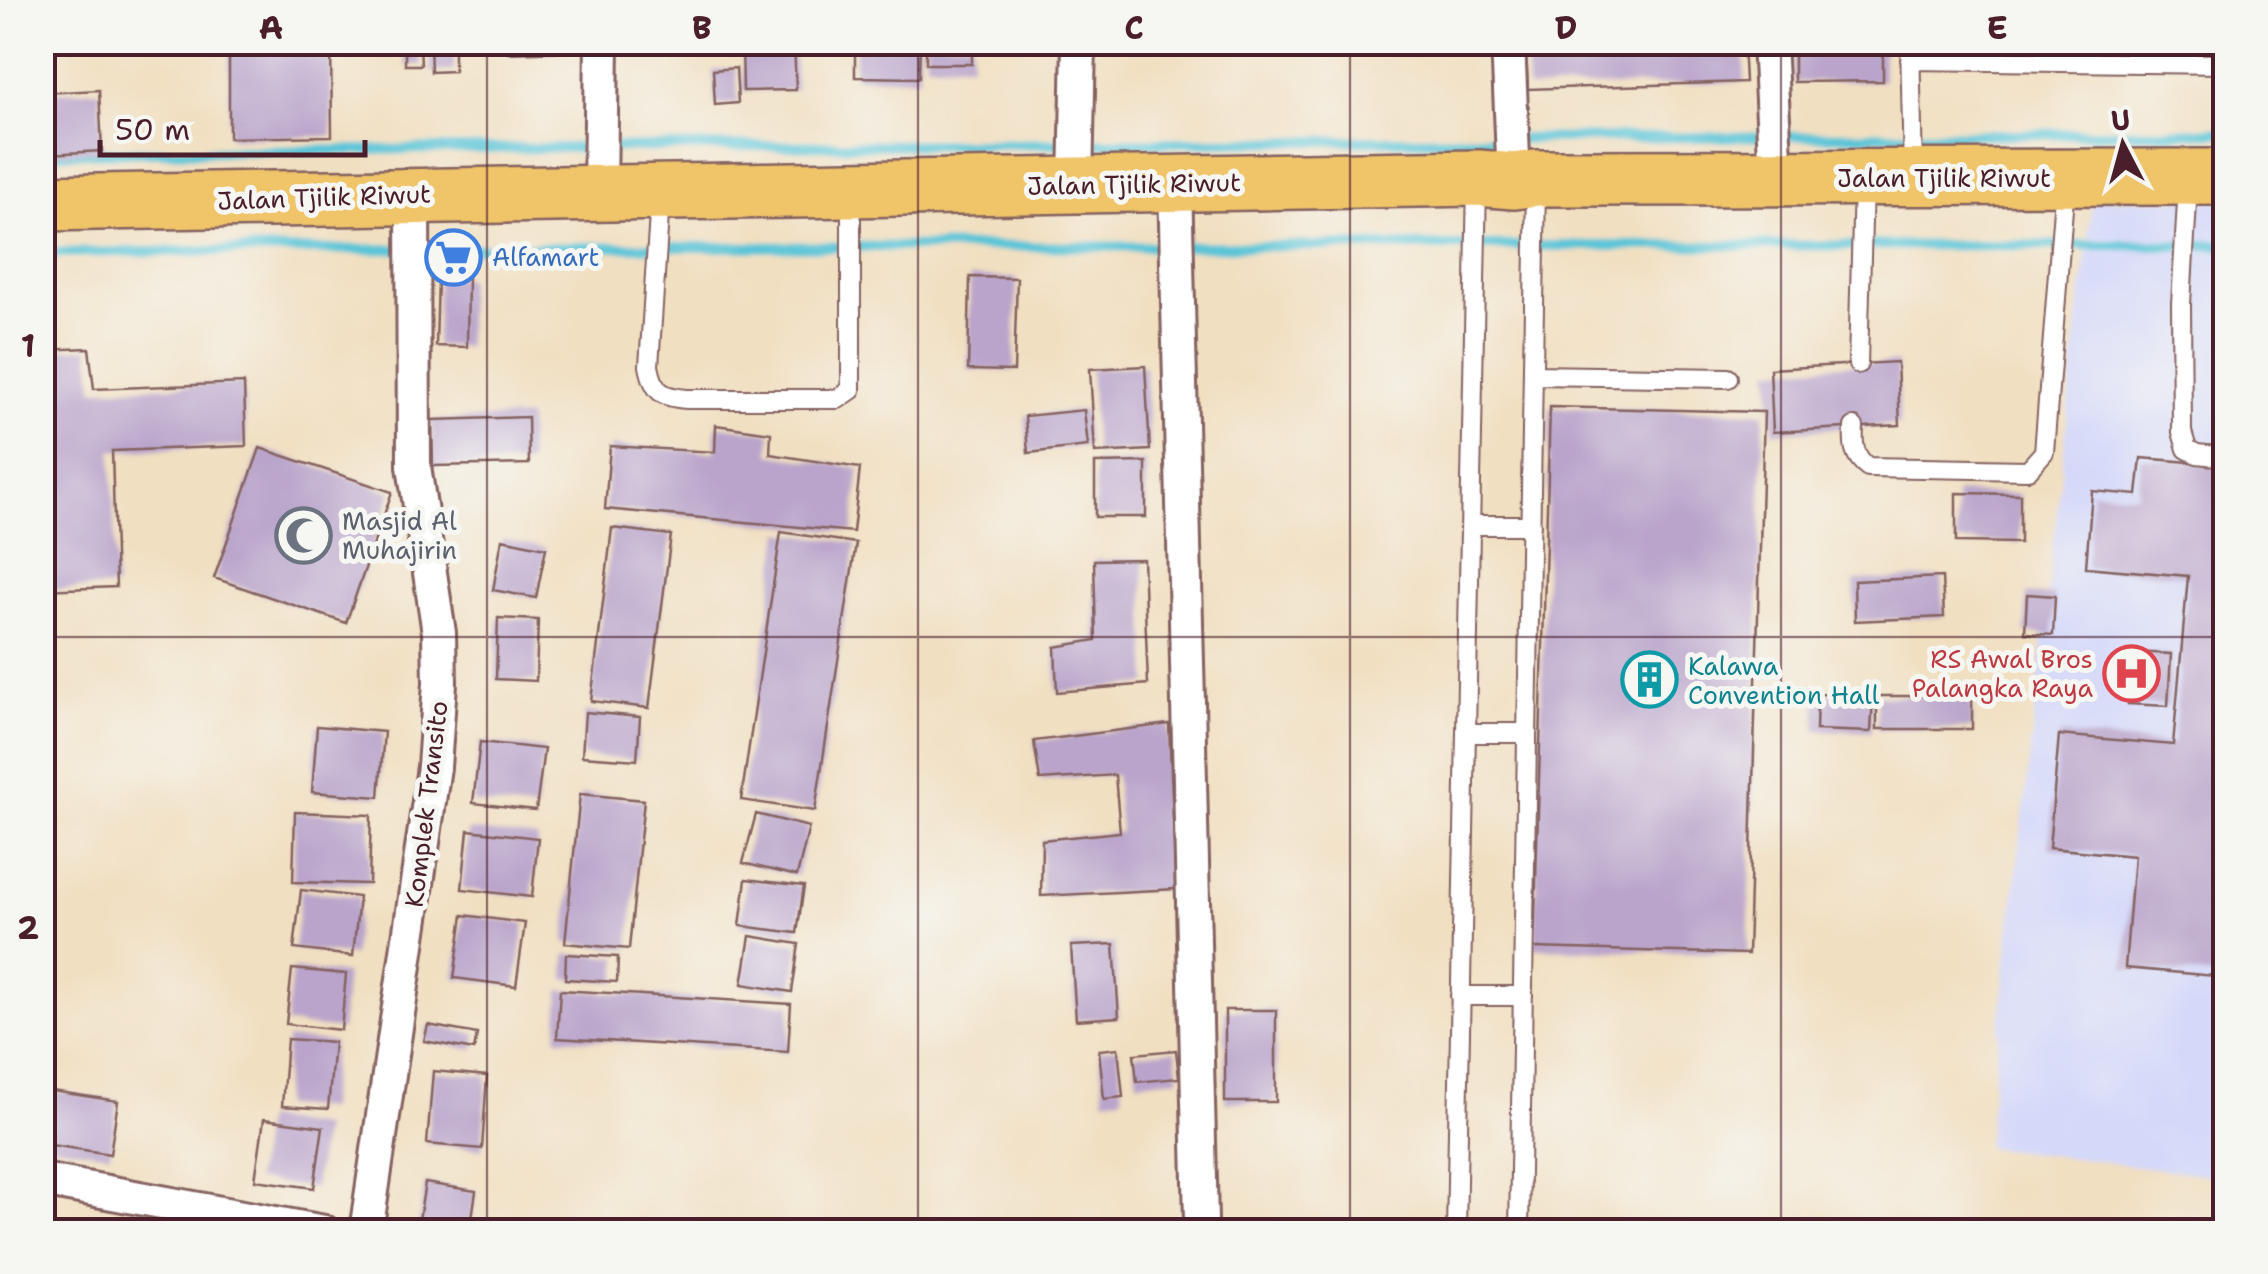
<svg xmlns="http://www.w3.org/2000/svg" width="2268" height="1274" font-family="'Shantell Sans',sans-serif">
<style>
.built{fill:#d4d8f9}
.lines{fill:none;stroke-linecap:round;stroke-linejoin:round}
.stream{stroke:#5cc5d7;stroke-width:10}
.building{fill:#baa4cb}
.lane-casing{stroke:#846260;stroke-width:22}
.street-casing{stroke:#846260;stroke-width:38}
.highway-casing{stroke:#846260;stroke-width:60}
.lane{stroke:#fff;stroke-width:18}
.street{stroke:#fff;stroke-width:32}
.highway{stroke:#f0c469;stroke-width:55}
.grid{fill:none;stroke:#4a1f2b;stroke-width:2.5;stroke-opacity:0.55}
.labels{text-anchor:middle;stroke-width:10;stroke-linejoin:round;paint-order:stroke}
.street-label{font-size:25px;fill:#4a1f2b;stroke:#f6f6f2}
.shop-label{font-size:25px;fill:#366cbe;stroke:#f6f6f2;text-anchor:start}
.worship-label{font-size:25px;fill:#5b616d;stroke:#f6f6f2;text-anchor:start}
.health-label{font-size:25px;fill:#be3a42;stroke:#f6f6f2;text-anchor:end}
.culture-label{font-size:25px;fill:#0d838f;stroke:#f6f6f2;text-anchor:start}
.neatline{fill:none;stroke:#4a1f2b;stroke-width:4}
.grid-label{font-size:32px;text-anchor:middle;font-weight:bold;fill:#4a1f2b}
</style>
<rect width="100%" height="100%" fill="#f6f6f2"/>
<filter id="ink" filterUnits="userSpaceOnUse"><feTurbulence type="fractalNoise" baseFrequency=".01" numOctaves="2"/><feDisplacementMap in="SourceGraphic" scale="20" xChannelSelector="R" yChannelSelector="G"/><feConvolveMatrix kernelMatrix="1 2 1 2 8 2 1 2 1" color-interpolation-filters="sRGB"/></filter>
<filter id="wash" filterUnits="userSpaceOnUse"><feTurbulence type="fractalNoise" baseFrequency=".0048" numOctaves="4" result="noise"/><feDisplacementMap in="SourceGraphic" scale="40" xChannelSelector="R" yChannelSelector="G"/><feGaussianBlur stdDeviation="2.25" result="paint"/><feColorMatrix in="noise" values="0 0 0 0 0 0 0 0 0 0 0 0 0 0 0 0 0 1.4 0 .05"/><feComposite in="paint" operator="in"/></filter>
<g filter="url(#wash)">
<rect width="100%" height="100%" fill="#f1dfc1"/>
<!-- built -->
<path class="built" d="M2092,199L2225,200V1177L1986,1147Z"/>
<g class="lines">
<!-- stream -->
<path class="stream" d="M42,153L2226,132
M42,253L587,247L2226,245"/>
</g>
<g id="blocks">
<!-- building -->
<path class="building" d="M229,42H331L332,136L229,138Z
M405,42H420L421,65H405Z
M430,42H454V71L431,72Z
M508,42H564L565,51L508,53Z
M742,42H794L796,90L743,91Z
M855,42H920L919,78L855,77Z
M926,42H972V64H926Z
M1652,42H1743L1745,82L1528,89L1526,50Z
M1794,42H1883V81L1794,82Z
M736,68L738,103L715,105L713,70Z
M99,90L102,151L48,154L45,93Z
M438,277L468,278L467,347L436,346Z
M970,277L1017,278L1014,371L968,370Z
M89,348L94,389L244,383L246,446L112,451L116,587L42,590V350Z
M1897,362L1900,425L1773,432L1770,369Z
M1145,366L1150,450L1095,453L1090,369Z
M1550,407L1764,412L1748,954L1534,948Z
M1084,410L1088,446L1028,453L1025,416Z
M528,417L529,464L433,466L432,420Z
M716,425L771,433L770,454L860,468L853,532L605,509L610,446L715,452Z
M260,448L392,492L346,623L214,578Z
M2141,458L2226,465V977L2125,968L2134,856L2049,848L2059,735L2173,745L2188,576L2086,567L2092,491L2137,495Z
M1146,462V517H1095V463Z
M1956,493L2020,494V543L1956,542Z
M612,528L671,535L649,708L591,701Z
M781,532L856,543L815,811L741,800Z
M502,539L546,548L536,598L493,590Z
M1143,559L1148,684L1057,692L1055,647L1096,640L1094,560Z
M1942,577L1944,617L1855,621L1854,581Z
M2027,594L2055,596L2053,635L2025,633Z
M498,618L538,620L536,681L496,679Z
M42,623L53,624L49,685L42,684Z
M2131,652L2171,654L2168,706L2128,704Z
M1817,694L1873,696L1871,732L1816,730Z
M1877,696H1972V729H1877Z
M585,712L640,717L637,760L582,756Z
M1169,724L1176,889L1041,896L1042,840L1120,832L1115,775L1040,780L1034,741Z
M317,726L384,732L379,797L312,792Z
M480,742L544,749L536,810L473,803Z
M580,794L644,800L629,949L565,943Z
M295,812L371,815L369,884L293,882Z
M756,814L809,827L797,876L743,863Z
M468,830L538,838L532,897L462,889Z
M746,879L804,886L797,933L740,926Z
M301,890L359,897L353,956L294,949Z
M463,915L525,923L516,986L454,978Z
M750,936L799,944L792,992L742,984Z
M1114,944L1119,1017L1076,1020L1071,946Z
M566,954L618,957L617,982L565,979Z
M292,969L346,974L341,1030L286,1024Z
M560,990L791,1004L788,1052L557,1038Z
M1225,1010H1276V1102H1225Z
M428,1025L477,1034L474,1050L424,1041Z
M287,1039L334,1042L328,1109L282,1106Z
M1118,1048L1123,1097L1104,1099L1099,1050Z
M1176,1050L1179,1078L1137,1082L1134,1054Z
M433,1071L487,1076L482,1149L427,1144Z
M52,1091L118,1101L110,1154L44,1144Z
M264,1119L323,1127L314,1188L255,1180Z
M425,1183L476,1191L470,1232H417Z"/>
</g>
</g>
<g filter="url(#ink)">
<use href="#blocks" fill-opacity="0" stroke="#846260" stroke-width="2.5"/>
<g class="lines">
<defs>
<path id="lane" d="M1910,42L1913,172
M1910,60L2226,64
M2188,185L2181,304L2182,432L2187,449L2197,454L2226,457
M660,199L649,366C654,392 661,397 687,399H838L851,390V195
M1858,364L1863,185
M1533,375L1728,378
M1854,427C1853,444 1853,456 1868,467L2028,470L2044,452L2065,183
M1470,525H1531
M1466,733H1527
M1460,996H1523
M1456,1232L1477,182
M1519,1232L1536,183"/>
<path id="street" d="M1508,42L1514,181
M1769,42L1776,177
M1175,183L1201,1221
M1076,184L1079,42
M600,192L602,42
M42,1180L324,1232
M366,1232L434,767L440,683L439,633L414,466L413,194"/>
<path id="highway" d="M42,203L1478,178L1514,181L1536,178L2226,177"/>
</defs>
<!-- lane casing -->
<use href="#lane" class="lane-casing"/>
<!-- street casing -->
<use href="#street" class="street-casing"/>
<!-- highway casing -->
<use href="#highway" class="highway-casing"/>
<!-- lane -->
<use href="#lane" class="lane"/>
<!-- street -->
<use href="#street" class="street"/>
<!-- highway -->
<use href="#highway" class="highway"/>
</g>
</g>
<!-- grid -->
<path class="grid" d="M487,42V1232M918,42V1232M1350,42V1232M1781,42V1232M42,637H2226"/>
<!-- icons -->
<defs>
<symbol id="supermarket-ring" viewBox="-11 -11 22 22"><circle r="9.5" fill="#f6f6f2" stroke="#3f7fe0" stroke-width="1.5"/><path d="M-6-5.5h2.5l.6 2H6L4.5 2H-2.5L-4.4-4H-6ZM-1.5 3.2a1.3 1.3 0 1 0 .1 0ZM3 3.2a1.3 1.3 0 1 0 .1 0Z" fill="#3f7fe0"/></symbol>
<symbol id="mosque-ring" viewBox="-11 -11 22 22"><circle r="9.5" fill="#f6f6f2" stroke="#6b7280" stroke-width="1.5"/><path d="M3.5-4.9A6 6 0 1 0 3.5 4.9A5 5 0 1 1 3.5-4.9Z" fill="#6b7280"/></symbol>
<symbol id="hospital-ring" viewBox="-11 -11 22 22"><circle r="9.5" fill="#f6f6f2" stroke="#e0444e" stroke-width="1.5"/><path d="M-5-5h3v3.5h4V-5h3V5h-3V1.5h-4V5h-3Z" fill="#e0444e"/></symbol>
<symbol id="building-ring" viewBox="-11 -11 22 22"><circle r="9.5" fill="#f6f6f2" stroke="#0f9aa8" stroke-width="1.5"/><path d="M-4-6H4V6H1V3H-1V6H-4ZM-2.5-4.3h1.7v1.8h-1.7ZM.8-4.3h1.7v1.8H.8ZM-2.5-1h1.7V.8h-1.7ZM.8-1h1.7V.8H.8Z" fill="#0f9aa8"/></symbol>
</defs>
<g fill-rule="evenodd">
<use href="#supermarket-ring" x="422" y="226" width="63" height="63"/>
<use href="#mosque-ring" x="272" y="504" width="63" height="63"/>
<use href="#hospital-ring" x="2100" y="642" width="63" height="63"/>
<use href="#building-ring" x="1618" y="648" width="63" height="63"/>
</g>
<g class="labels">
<!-- street labels -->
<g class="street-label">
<text x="1944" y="187">Jalan Tjilik Riwut</text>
<text transform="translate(1134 184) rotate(-1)" y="9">Jalan Tjilik Riwut</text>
<text transform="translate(324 197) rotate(-2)" y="9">Jalan Tjilik Riwut</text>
<text transform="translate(426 804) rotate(-83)" y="9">Komplek Transito</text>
</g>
<!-- shop labels -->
<g class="shop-label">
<text x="492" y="266">Alfamart</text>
</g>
<!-- worship labels -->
<g class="worship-label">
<text x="342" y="530">Masjid Al<tspan x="342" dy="29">Muhajirin</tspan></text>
</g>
<!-- health labels -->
<g class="health-label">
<text x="2093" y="668">RS Awal Bros<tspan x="2093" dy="29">Palangka Raya</tspan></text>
</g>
<!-- culture labels -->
<g class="culture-label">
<text x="1688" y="675">Kalawa<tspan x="1688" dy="29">Convention Hall</tspan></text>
</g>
</g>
<!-- margin -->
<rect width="2268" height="1274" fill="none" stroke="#f6f6f2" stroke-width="110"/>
<!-- north arrow -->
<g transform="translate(2123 145) rotate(354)" stroke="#f6f6f2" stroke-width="8" paint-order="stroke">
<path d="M0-8L18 38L0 25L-18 38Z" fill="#4a1f2b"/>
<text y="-15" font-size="28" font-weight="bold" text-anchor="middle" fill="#4a1f2b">U</text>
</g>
<!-- scale -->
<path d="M100 140v15h265v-15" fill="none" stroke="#4a1f2b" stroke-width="5"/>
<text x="115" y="140" font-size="30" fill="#4a1f2b" stroke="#f6f6f2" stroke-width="8" paint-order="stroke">50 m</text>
<rect x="55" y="55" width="2158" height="1164" class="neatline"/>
<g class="grid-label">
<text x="271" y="39">A</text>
<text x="702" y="39">B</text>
<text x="1134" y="39">C</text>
<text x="1566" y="39">D</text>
<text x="1997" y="39">E</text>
<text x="28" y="357">1</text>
<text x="28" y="939">2</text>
</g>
</svg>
